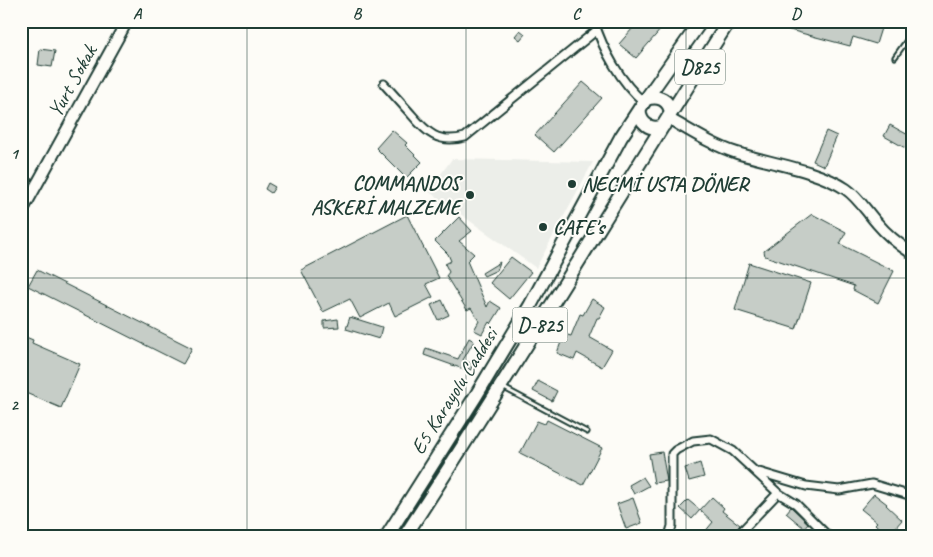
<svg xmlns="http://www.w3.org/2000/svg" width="933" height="557" font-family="Caveat,sans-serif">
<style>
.built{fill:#eceee9}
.building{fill:#c6cdc7;stroke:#1f3d34}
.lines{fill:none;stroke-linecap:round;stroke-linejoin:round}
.lane-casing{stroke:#1f3d34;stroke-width:7}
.street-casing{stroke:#1f3d34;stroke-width:11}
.secondary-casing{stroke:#1f3d34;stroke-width:14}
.highway-casing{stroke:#1f3d34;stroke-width:16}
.lane{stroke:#fdfcf7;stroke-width:3}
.street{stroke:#fdfcf7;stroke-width:7}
.secondary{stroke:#fdfcf7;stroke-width:10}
.highway{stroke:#fdfcf7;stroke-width:12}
.grid{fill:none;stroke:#1f3d34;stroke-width:1;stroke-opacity:0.55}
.poi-dot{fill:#1f3d34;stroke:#fdfcf7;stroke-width:2}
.labels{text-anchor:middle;stroke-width:4;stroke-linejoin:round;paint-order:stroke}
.shield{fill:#fdfcf7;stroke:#62766e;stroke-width:1}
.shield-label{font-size:20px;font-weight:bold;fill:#1f3d34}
.street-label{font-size:21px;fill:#1f3d34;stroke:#fdfcf7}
.poi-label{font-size:21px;font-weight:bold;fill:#1f3d34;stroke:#fdfcf7;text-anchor:start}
.neatline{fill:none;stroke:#1f3d34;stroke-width:2}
.grid-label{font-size:16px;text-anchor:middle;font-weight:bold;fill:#1f3d34}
</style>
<rect width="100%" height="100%" fill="#fdfcf7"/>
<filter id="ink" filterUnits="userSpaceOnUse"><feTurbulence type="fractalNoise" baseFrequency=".02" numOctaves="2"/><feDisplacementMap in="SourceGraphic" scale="10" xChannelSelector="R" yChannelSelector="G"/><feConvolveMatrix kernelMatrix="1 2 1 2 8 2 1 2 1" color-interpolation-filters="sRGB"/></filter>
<g filter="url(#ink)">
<!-- built -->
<path class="built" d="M452,159L593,162L536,268L428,191Z"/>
<!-- building -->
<path class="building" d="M639,21H668L636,58L619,44Z
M783,21H870L882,25L876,44L853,37L850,46L782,28Z
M520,30L525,34L520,40L515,36Z
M40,49L55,51L52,67L38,65Z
M583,82L602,98L554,152L535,135Z
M890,125L912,137L907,149L884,136Z
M392,130L407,143L405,145L422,162L406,178L376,148Z
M826,131L837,136L824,166L813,161Z
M268,183L275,187L271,193L265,189Z
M812,214L846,232L840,244L894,271L878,303L853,290L854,286L765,256L764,251Z
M407,215L439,278L426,284L433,297L395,316L389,303L360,318L350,299L323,312L301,270Z
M459,217L472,231L459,241L474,254L467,261L487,307L490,301L501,308L491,324L489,322L482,334L474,330L479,321L471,308L467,310L446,276L449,272L445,264L451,261L448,254L435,241Z
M511,257L531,272L509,299L490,283Z
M500,262L497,270L484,276L482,273Z
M749,263L811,283L796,329L735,310Z
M37,270L192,348L183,364L28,286Z
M592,299L605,307L599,318H597L589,337L612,350L602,367L577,353L574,360L557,353L564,334L571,336L580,314L583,315Z
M442,300L449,315L438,320L431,305Z
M350,317L382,327L379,339L346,329Z
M338,319L339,327L324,328V321Z
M21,335L33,340L32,343L80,364L61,408L21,391Z
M469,338L474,341L463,360L473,364L471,370L467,368L466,370L424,355L426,348L458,359Z
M538,381L557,391L552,401L533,391Z
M547,420L602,448L583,485L520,453L537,421L545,424Z
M662,452L667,481L654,483L649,454Z
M700,463L704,477L689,481L685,468Z
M643,477L649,486L634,494L629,485Z
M874,494L887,504L886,505L902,520L888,536L875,524L877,522L861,509Z
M712,497L724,508L722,511L740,525L732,536H707L704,533L713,522L700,510Z
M633,498L642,523L626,529L617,504Z
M688,500L700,510L692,519L680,508Z
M791,507L808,523L804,528L786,513Z"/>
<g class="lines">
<defs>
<path id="lane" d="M895,57L912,33
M504,388L587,432"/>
<path id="street" d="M594,21C603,50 621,83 644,102
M384,84C393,94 402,104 411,114C427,133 438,144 465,137L597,30
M759,472L806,486L839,490L872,484L912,496
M669,536L672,526V454L676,450L693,441L711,439L733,451L778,493L796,504L828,536
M737,536L778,493"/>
<path id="secondary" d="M668,118C689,130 714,146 737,153C769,163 818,170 846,189C858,197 867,212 877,223C887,235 898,244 912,253
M21,213L127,21"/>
<path id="highway" d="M646,99C658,95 669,99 671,113
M640,108C638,122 651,133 664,125
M387,536L477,394L530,306L621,137L646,99L701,21
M405,536C516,366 620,192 729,21"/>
</defs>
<!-- lane casing -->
<use href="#lane" class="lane-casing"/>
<!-- street casing -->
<use href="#street" class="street-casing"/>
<!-- secondary casing -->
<use href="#secondary" class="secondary-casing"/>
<!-- highway casing -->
<use href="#highway" class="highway-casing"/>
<!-- lane -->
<use href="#lane" class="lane"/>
<!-- street -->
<use href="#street" class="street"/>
<!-- secondary -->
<use href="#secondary" class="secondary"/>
<!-- highway -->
<use href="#highway" class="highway"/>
</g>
</g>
<!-- grid -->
<path class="grid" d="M247,21V536M466,21V536M686,21V536M21,278H912"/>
<!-- markers -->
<g class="poi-dot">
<circle cx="572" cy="184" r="5"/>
<circle cx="470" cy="195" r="5"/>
<circle cx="543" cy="227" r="5"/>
</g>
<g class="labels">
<!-- shield labels -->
<g class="shield">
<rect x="675" y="49.5" width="50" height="35" rx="4"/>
<rect x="512.5" y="307.5" width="55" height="35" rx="4"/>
</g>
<g class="shield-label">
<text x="700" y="74">D825</text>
<text x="540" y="332">D-825</text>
</g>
<!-- street labels -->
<g class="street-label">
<text transform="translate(72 81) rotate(-61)" y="7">Yurt Sokak</text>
<text transform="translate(454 391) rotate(-58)" y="7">E5 Karayolu Caddesi</text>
</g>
<!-- poi labels -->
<g class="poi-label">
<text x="460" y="190" text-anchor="end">COMMANDOS<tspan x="460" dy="24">ASKERİ MALZEME</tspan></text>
<text x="582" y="191">NECMİ USTA DÖNER</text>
<text x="553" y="234">CAFE's</text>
</g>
</g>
<!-- margin -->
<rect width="933" height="557" fill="none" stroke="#fdfcf7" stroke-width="55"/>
<rect x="28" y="28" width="878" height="502" class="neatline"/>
<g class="grid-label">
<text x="137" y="19">A</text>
<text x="357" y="19">B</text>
<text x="576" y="19">C</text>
<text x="796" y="19">D</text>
<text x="14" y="159">1</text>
<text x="14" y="410">2</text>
</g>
</svg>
